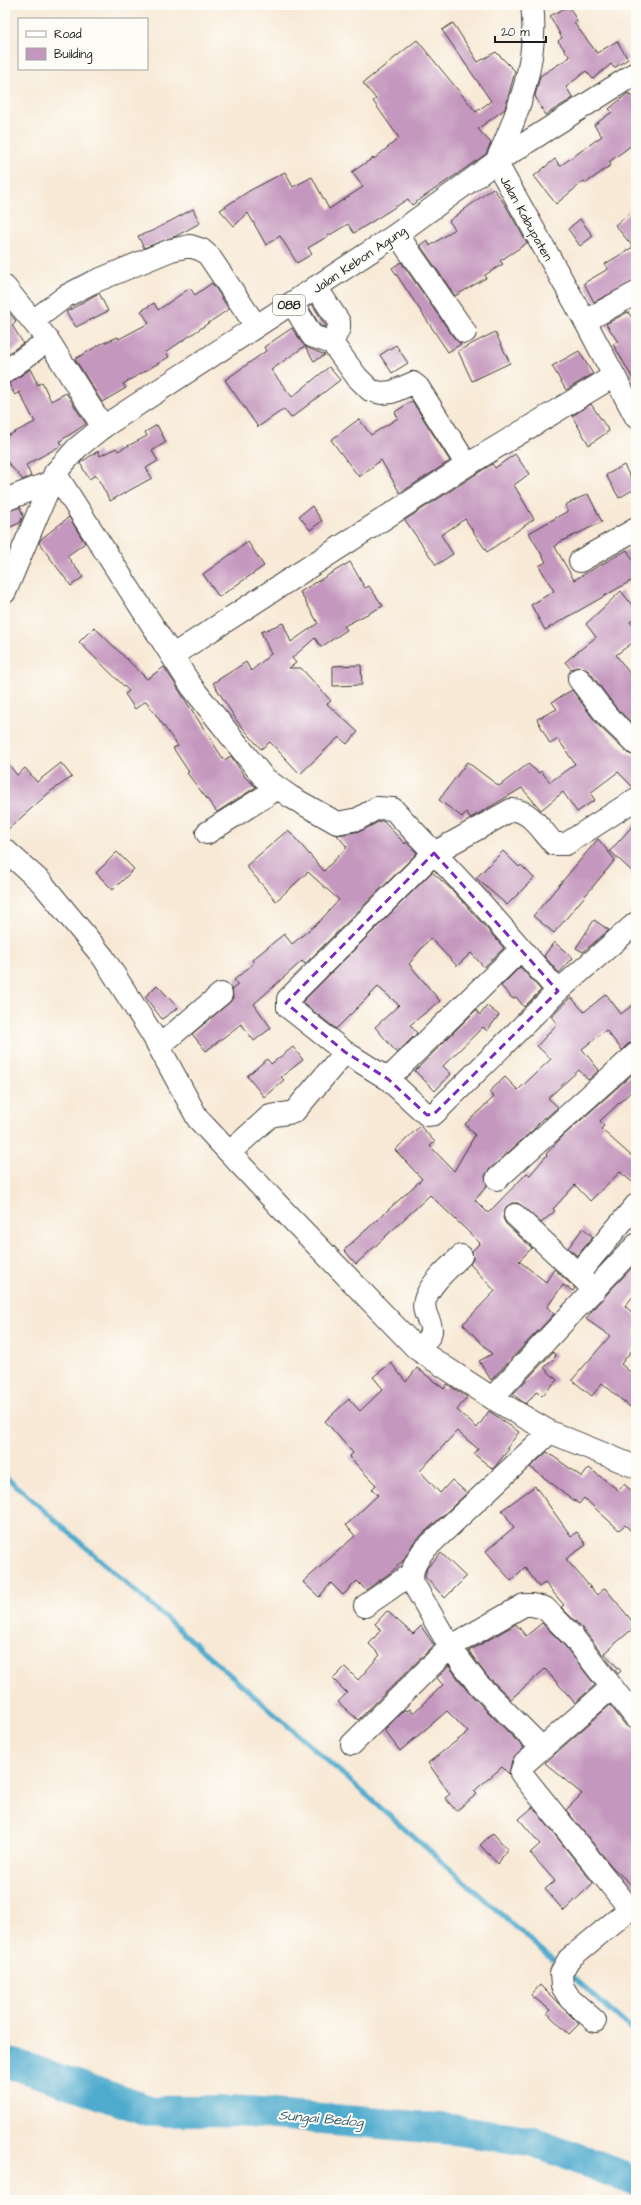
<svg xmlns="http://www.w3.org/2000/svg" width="641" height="2205" font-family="'Architects Daughter',sans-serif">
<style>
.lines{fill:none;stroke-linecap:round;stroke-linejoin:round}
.stream{stroke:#50abce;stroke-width:5}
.river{stroke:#50abce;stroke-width:31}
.building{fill:#c497be}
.minor-casing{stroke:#3d3b38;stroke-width:24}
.major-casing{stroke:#3d3b38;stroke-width:24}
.minor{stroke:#fff;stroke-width:22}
.major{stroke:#fff;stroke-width:22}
.marked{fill:none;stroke:#7b2cbf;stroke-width:3;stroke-dasharray:8 5;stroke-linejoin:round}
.labels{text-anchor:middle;stroke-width:4;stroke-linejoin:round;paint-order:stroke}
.shield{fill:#fdfcf7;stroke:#605f5e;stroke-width:1}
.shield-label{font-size:12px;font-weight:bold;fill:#1c1c1c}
.street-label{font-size:13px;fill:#1c1c1c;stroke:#fdfcf7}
.water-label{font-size:14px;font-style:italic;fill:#335c6c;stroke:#fdfcf7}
</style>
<rect width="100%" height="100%" fill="#fdfcf7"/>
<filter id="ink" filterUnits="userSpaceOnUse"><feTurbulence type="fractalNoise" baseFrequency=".025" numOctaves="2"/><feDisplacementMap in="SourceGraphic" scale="8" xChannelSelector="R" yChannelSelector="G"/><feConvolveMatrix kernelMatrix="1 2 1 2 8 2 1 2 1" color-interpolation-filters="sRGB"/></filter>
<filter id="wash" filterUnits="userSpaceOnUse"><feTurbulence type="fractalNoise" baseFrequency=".012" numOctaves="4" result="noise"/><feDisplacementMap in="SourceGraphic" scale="16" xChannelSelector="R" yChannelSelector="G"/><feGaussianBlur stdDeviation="0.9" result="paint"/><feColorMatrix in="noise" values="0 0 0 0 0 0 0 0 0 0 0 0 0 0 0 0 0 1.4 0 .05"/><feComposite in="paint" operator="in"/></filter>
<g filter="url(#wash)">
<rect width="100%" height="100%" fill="#f8e9d6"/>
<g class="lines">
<!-- stream -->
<path class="stream" d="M5,1476L552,1959
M574,1978L636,2033"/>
<!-- river -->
<path class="river" d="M5,2063L20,2066L150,2111L244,2112L457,2130L532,2141L636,2181"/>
</g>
<g id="blocks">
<!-- building -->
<path class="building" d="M569,6L577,21L574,23L597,53L617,41L628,59L614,68L611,64L593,79L586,71L566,87L573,98L545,115L535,96L540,76L570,57L558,41L562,38L550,16Z
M453,23L478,62L496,52L515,71L505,109L478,129L491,143L486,154L412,205L408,199L354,233L348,224L308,248L312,254L297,263L280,236L266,245L248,213L234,226L220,210L249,191L285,172L293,187L312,177L329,209L363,187L352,172L373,158L374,159L399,138L373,101L376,99L363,83L417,40L476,112L491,101L442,30Z
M628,93L636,101V142L609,162L611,165L586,183L584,181L556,204L534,176L555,159L560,166L602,136L594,125L612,112L609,109Z
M493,188L504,203L527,243L500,261L503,264L485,275L486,278L455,296L420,245L427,240L430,246L455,229L449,221Z
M636,208V281L594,302L584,283L608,269L605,264L633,247L615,225Z
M193,209L200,223L176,236L144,248L138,236L152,231Z
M580,219L593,236L580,246L568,229Z
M401,262L455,339L461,344L448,352L392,268Z
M212,283L229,309L166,352L169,357L123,384L126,388L102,402L75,359L101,344L118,337L119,339L149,323L141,311L154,303L158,310L190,288L195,295Z
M99,293L108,311L76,327L66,312Z
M312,304L326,326L325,327L320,326L309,307Z
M6,309L16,321L12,325L23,343L5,356Z
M628,312L636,324V384L613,344L618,342L606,324Z
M292,328L302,343L308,348L325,355L314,361L305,346L271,370L292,397L329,367L340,380L291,418L284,409L258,427L225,380L266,351L264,347Z
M495,332L510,363L472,381L458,351Z
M396,345L408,363L392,373L380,355Z
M579,351L593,374L566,390L552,366Z
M30,369L38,385L42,382L51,401L66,393L86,424L60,441L62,445L26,465L31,476L23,480L5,459V437L35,422L19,392L15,395L9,384Z
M412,401L450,461L400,493L381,460L359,477L331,440L359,419L371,435L398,418L395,412Z
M591,404L609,431L589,445L572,416Z
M157,425L166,442L152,451L158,461L146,468L152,478L110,501L96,475L89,479L80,463L98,451L100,456L116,448L118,451L147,436L145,432Z
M515,454L529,474L514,485L534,519L487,552L465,519L441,535L453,554L436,565L405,520L492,464L495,468Z
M624,465L636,488L619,498L606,475Z
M588,494L602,522L560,542L555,547L574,580L627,550L636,566V578L545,630L531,605L554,591L539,566L546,562L529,533L568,511L565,505Z
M312,506L322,521L310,530L299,516Z
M20,507L23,516L20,523L5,529V512Z
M69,517L85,543L67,556L83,577L71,586L39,543L41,539Z
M248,542L264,566L219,597L203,574Z
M350,562L365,588L369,586L383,606L344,626L347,630L321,647L315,638L292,658L296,663L289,668H301L331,701L327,704L358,732L347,744L339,737L300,774L270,742L261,749L237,721L213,683L246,662L251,671L271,654L261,632L283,623L291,642L318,623L300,592Z
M621,591L636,610V617L630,622L636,629V640L616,655L636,682V727L616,708L589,671L578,667L571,669L565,662L596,637L586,624Z
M94,627L147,679L164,667L224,760L231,756L245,777L256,787L217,812L187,773L189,772L173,748L178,746L146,701L135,709L125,694L129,691L79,642Z
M361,665L362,685L333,686V666Z
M572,690L598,725L627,753L636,756V787H633L618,772L590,793L595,800L577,812L563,792L541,810L522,788L471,818L466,812L462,817L439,800L467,762L499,786L528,764L539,773L541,771L550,782L575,764L558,739L550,744L537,719L557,709L552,702Z
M5,760L17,775L25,768L37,782L61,763L72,777L51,791L5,832Z
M380,821H383L405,844L406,842L417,853L305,964L302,961L254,1004L271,1028L254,1041L241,1024L206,1051L192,1034L229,1003L233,998L232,989L238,985L234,980L254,963L252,960L284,934L292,944L320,921L339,900L308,872L276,901L246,866L288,830L324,871L347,847L337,835L361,831Z
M636,822V875L610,851Z
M598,839L615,860L554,933L533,916Z
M503,851L519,867L521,865L534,878L507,905L476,878Z
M117,852L134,869L113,890L96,873Z
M432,872L453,891L504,948L484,967L471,953L457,966L430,938L409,964L440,1001L410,1025L417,1033L397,1053L375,1027L399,1005L378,987L336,1029L302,1002Z
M594,920L609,930L583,952L576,948Z
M554,942L573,958L559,973L544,956Z
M520,967L541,990L524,1007L516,997L513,999L501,986Z
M157,985L178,1008L162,1019L145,997Z
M606,994L621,1014L636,1002V1042L628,1044L622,1050L606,1030L582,1049L599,1070L588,1080L579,1070L548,1098L558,1107L545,1119L544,1117L534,1129L489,1170L485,1176L487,1186L475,1200L488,1213L527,1173L530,1175L547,1155L546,1154L563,1136L636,1071V1087L600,1121L604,1126L601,1129L636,1160V1185L620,1172L590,1201L575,1185L553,1209L555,1211L541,1223L518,1203H512L506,1207L503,1218L506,1224L532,1248L519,1261L546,1282L554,1269L575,1288L573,1291L563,1285L547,1307L554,1314L491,1380L479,1361L492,1354L463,1324L495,1291L470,1264L473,1259L472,1251L480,1243L430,1195L356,1264L344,1250L422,1179L395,1150L420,1126L435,1142L430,1146L454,1171L475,1135L465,1124L494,1097L489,1092L505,1077L518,1090L551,1059L537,1046L557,1024L551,1016L571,997L584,1012Z
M487,1006L499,1015L487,1031L483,1027L443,1066L451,1074L435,1091L415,1071L476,1010L480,1015Z
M293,1047L303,1060L281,1077L284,1080L264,1097L247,1076L267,1059L271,1064Z
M583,1228L593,1237L577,1256L568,1248Z
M636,1263V1293L625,1306L636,1316V1345L621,1364L636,1377V1412L602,1383L592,1396L572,1380L610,1336L586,1319L593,1309Z
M553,1352L556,1356L544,1368L557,1380L542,1396L537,1391L526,1404L519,1399L513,1394Z
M391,1363L406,1382L417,1368L444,1389L447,1384L467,1397L457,1410L477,1428L489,1411L519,1432L507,1448L509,1449L493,1469L474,1454L478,1449L457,1431L420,1471L440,1493L452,1480L467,1493L414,1542L403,1561L390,1573L366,1590L357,1581L343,1595L331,1583L319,1597L303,1582L355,1536L346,1525L378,1495L372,1489L376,1485L349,1457L353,1453L325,1421L349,1399L360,1411L383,1389L373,1377Z
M547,1452L582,1477L589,1468L618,1490L624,1484L636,1495V1535L625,1525L619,1530L584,1498L579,1504L530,1467Z
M535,1486L571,1536L577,1532L586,1545L566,1559L597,1595L605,1588L636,1626L604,1653L621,1671L618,1674L584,1630L561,1607L564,1605L545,1583L539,1587L525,1567L511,1581L486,1551L514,1527L502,1510Z
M441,1553L466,1577L445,1598L425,1577L427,1568Z
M387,1611L413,1634L421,1626L434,1645L358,1720L338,1702L347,1693L333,1679L345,1667L358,1680L380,1655L369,1644L381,1630L375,1624Z
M542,1623L565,1646L595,1685L575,1703L545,1669L511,1699L486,1675L469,1651L516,1624L526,1636Z
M449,1666L468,1692L524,1748L512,1760L509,1774L502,1767L474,1791L477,1794L456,1811L445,1798L450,1794L428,1763L468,1732L447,1711L400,1751L384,1730L405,1709L407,1711L410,1709L413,1713L443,1685L437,1678Z
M610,1705L626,1726L636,1730V1889L612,1867L566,1810L582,1794L545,1763Z
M533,1807L593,1883L564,1911L545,1889L555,1881L530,1853L540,1844L519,1819Z
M493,1833L507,1849L498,1864L480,1845Z
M540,1985L579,2024L569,2034L547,2013L550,2010L531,1995Z"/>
</g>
</g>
<g filter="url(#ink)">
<use href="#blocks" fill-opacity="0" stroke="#3d3b38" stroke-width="1"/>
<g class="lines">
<defs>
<path id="minor" d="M397,234L465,332
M5,287L48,340L103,427
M316,287L339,322V328L332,343
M292,303L312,336L332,343L357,377L370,390L381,393L392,392L413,383L418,387L467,465
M33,321L66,296L91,283L171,250L190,246L202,250L209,256L256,326
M585,321L636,293
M5,372L48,340
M55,473L192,687L264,778L291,797L337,823L358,819L377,808L393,809L482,904L558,991L636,923
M5,500L51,482
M580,561L636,529
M173,655L467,465L614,376
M579,679L607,716L636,744
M207,833L278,788
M5,850L41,882L103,957L152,1034L198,1119L280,1207L417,1349L492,1398L550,1432L636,1467
M558,991L434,1114L427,1115L388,1079L345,1052L288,1007V999L434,853L511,810C530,809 542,831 554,844H566L636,799
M159,1046L221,994
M388,1079L521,949
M230,1152L270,1116L294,1112L345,1052
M497,1179L636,1054
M515,1215L595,1290
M578,1274L636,1205
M417,1349C447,1326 419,1321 425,1300C430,1283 449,1268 461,1256
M492,1398L636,1245
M365,1606L411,1574
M611,1688L524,1764L521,1773L630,1909
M352,1744L450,1647L413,1583C410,1570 416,1562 423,1551L550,1432
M542,1748L477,1683L450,1647L524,1605H532L545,1608L574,1638L636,1718
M595,2021L570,1999L562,1986L561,1973L569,1959L636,1904"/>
<path id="major" d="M532,5C539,58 518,115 496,162L585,321L636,417
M5,592L55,473L77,448L103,427L397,234L496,162L636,73"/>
</defs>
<!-- minor casing -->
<use href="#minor" class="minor-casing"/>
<!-- major casing -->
<use href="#major" class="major-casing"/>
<!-- minor -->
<use href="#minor" class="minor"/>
<!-- major -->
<use href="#major" class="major"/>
</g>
</g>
<!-- marked area -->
<path class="marked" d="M434,853L558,991L434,1114L427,1115L388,1079L345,1052L286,1003Z"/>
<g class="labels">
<!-- shield labels -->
<rect class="shield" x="273" y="295" width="32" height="20" rx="3"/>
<g class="shield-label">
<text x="289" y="309">088</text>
</g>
<!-- street labels -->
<g class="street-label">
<text transform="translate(527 218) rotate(61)" y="5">Jalan Kabupaten</text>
<text transform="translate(359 259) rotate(-34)" y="5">Jalan Kebon Agung</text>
</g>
<!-- water labels -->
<g class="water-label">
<text transform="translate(321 2118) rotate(5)" y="5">Sungai Bedog</text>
</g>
</g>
<!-- margin -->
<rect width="641" height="2205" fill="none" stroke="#fdfcf7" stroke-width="20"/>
<!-- legend -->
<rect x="18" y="18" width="130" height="52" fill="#fdfcf7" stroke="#a3a29f"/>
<rect x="26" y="31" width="20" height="6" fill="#ffffff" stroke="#a3a29f"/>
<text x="54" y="38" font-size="12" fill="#1c1c1c">Road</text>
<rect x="26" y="48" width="20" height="12" fill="#c497be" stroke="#a3a29f"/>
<text x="54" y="58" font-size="12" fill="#1c1c1c">Building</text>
<!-- scale -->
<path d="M495 36v6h51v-6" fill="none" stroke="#1c1c1c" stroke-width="2"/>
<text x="501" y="36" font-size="12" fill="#1c1c1c" stroke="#fdfcf7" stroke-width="3" paint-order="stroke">20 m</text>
</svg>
